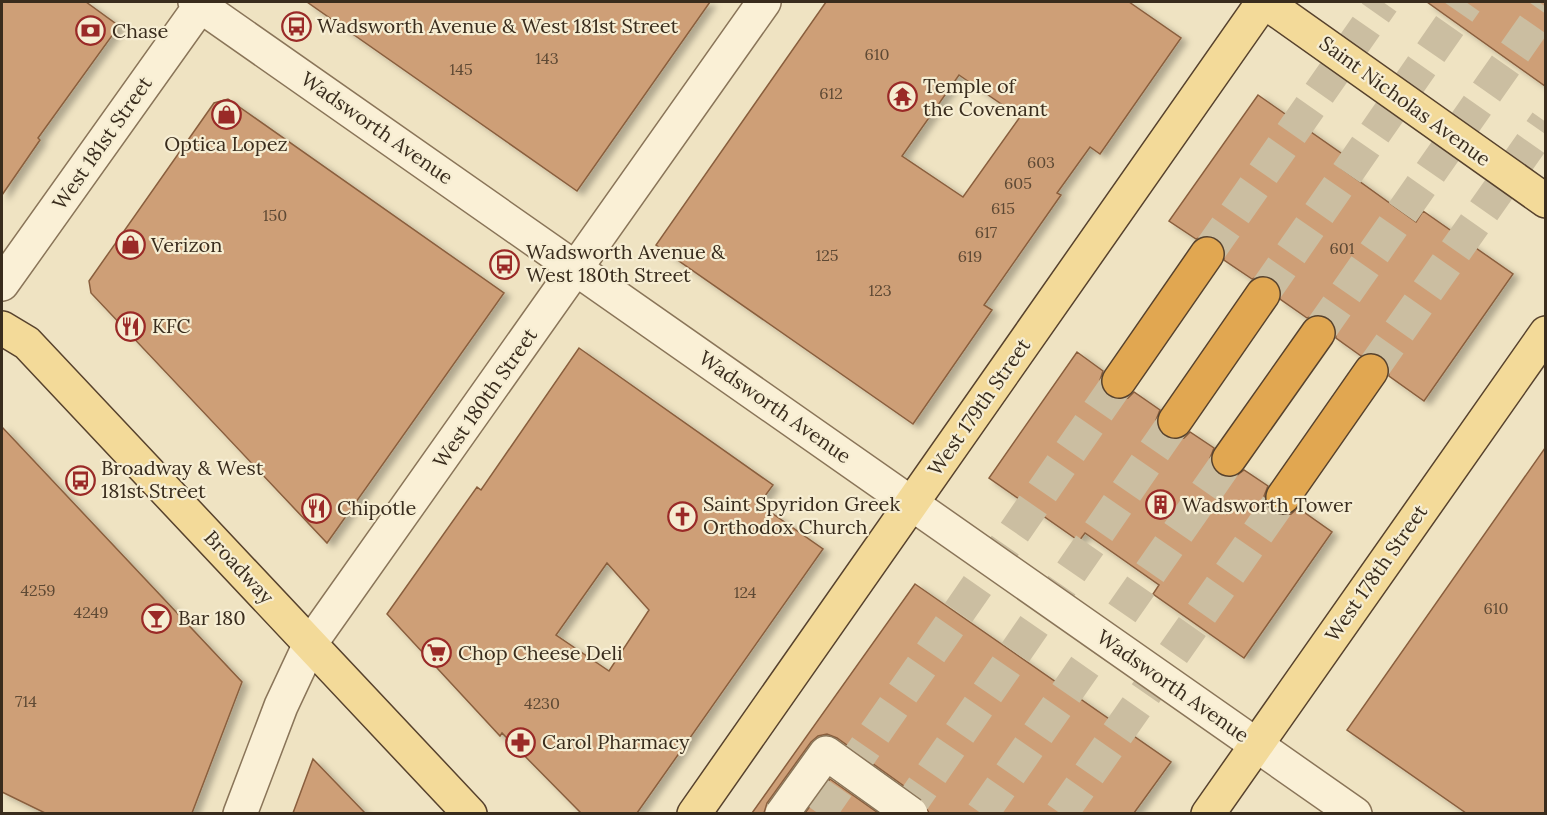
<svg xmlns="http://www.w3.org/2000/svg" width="1547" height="815" font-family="Lora,serif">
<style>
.building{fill:#ce9f77;stroke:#8a5f3e;stroke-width:1.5;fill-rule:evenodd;filter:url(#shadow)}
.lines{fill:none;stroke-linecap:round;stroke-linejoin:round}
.highway-tunnel{stroke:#cbbea1;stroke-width:33;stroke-dasharray:33 16;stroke-linecap:butt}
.minor-casing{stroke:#8a7559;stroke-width:36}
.major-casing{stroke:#57422d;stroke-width:36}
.highway-casing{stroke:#57422d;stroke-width:36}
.minor{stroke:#faf0d6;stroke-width:33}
.major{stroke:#f3da99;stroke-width:33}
.highway{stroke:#e1a751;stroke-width:33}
.minor-bridge-casing{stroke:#8a7559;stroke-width:36;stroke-linecap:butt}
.minor-bridge{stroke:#faf0d6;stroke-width:33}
.labels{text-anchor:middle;stroke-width:4.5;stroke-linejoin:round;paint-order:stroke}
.number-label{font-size:16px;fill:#5e4934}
.poi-label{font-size:20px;fill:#392c1d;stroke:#f6edd2;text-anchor:start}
.street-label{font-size:20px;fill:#392c1d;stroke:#f6edd2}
</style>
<defs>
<filter id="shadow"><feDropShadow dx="6" dy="4" stdDeviation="3" flood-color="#0004"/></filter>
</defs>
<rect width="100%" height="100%" fill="#efe3c2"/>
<!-- building -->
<path class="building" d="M2,2H86L119,26L38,138L40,140L2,195Z
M307,2H710L577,191Z
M826,2H1129L1181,38L1100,154L1090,147L1057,193L1061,195L984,305L992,310L913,424L656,245ZM959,75L1020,117L963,197L902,156Z
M1427,2H1545V86Z
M1258,95L1348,158L1341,168L1416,222L1423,211L1513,274L1424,401L1389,376L1388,364L1382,356L1372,352L1361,356L1336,338L1335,326L1329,318L1319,314L1307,318L1280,299V287L1274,279L1264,275L1252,279L1224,260V247L1218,239L1208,235L1196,239L1169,221Z
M228,99L504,293L327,543L91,293L89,281L214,103Z
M579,348L773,485L759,504L823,549L637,813H581L502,733L500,736L387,614L477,487L481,490ZM607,563L649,610L609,671L556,635Z
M1077,352L1103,371L1100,380L1102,390L1108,396L1118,400L1128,398L1134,392L1160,410L1156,420L1158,429L1164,436L1174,440L1184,438L1190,432L1214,448L1210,458L1212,467L1218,474L1228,478L1236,476L1244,470L1268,486L1264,496L1266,504L1272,512L1282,516L1291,514L1298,508L1332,532L1244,658L1153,594L1159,585L1085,533L1079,541L989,478Z
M2,427L242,682L192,813H45L2,792Z
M1545,448V813H1466L1347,730Z
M915,584L1171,762L1134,813H929L922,799L837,738L827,734L818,736L811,742L767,803L764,813H752Z
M313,759L365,813H293Z
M830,779L878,813H805Z"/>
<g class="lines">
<!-- highway-tunnel -->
<path class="highway-tunnel" d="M1207,254L1383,2
M1263,294L1466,2
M1318,333L1546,7
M1371,371L1546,122
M819,814L1119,381
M904,814L1175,421
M982,814L1229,459
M1061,814L1283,497"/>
<defs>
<path id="minor" d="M195,2L1355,814
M2,284L203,2
M240,814L281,706L310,644L764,2"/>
<path id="major" d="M1265,2L1546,201
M2,328L27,343L470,814
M694,814L1263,2
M1208,814L1546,333"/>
<path id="highway" d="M1119,381L1207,254
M1175,421L1263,294
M1229,459L1318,333
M1283,497L1371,371"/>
</defs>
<!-- minor casing -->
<use href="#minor" class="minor-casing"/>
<!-- major casing -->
<use href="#major" class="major-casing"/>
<!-- highway casing -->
<use href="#highway" class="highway-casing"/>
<!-- minor -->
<use href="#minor" class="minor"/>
<!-- major -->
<use href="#major" class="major"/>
<!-- highway -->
<use href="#highway" class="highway"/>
<defs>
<path id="minor-bridge" d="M782,814L826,753L911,814"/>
</defs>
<!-- minor-bridge casing -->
<use href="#minor-bridge" class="minor-bridge-casing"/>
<!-- minor-bridge -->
<use href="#minor-bridge" class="minor-bridge"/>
</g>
<!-- icons -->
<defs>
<symbol id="bus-ring" viewBox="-11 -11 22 22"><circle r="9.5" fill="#f6edd2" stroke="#9a2a27" stroke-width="1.5"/><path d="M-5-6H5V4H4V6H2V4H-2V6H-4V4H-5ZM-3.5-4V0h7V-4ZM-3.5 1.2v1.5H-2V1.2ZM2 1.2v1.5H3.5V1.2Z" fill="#9a2a27"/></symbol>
<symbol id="bank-ring" viewBox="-11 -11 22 22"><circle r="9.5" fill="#f6edd2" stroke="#9a2a27" stroke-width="1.5"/><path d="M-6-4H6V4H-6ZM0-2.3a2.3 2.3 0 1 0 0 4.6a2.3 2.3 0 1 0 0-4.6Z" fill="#9a2a27"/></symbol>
<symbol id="temple-ring" viewBox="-11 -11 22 22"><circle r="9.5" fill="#f6edd2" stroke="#9a2a27" stroke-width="1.5"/><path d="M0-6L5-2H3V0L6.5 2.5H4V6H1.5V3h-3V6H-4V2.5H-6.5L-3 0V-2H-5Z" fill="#9a2a27"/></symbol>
<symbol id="shop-ring" viewBox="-11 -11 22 22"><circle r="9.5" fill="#f6edd2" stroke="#9a2a27" stroke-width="1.5"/><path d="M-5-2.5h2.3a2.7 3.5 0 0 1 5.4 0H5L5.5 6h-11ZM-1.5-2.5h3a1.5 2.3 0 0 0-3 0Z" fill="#9a2a27"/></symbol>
<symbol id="restaurant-ring" viewBox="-11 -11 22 22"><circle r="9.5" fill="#f6edd2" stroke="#9a2a27" stroke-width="1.5"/><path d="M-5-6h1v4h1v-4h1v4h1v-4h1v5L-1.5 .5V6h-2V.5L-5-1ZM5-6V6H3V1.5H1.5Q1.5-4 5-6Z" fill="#9a2a27"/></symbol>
<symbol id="building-ring" viewBox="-11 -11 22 22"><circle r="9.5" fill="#f6edd2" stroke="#9a2a27" stroke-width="1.5"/><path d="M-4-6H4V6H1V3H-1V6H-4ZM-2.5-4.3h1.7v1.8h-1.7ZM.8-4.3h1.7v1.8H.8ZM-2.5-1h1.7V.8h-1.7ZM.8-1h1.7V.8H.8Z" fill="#9a2a27"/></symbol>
<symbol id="church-ring" viewBox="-11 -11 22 22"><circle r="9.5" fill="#f6edd2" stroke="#9a2a27" stroke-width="1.5"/><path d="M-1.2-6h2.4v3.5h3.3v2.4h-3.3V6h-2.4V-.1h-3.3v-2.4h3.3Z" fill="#9a2a27"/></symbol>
<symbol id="bar-ring" viewBox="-11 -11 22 22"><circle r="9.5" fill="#f6edd2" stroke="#9a2a27" stroke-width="1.5"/><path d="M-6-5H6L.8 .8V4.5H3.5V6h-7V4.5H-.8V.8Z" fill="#9a2a27"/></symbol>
<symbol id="supermarket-ring" viewBox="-11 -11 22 22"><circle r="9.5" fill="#f6edd2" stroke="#9a2a27" stroke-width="1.5"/><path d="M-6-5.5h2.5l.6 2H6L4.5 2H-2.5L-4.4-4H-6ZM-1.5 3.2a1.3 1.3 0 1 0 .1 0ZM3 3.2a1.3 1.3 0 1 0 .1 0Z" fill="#9a2a27"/></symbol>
<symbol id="pharmacy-ring" viewBox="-11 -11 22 22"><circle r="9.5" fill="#f6edd2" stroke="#9a2a27" stroke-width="1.5"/><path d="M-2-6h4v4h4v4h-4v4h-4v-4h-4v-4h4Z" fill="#9a2a27"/></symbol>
</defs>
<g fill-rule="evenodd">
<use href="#bus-ring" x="280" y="10" width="33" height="33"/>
<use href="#bank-ring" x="74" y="14" width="33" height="33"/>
<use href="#temple-ring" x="886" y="80" width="33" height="33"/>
<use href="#shop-ring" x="210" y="98" width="33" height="33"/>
<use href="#shop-ring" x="114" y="228" width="33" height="33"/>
<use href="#bus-ring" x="488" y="248" width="33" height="33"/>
<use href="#restaurant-ring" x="114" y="310" width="33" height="33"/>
<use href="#bus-ring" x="64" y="464" width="33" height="33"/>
<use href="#building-ring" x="1144" y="488" width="33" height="33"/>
<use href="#restaurant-ring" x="300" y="492" width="33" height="33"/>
<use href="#church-ring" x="666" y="500" width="33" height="33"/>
<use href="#bar-ring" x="140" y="602" width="33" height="33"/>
<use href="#supermarket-ring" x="420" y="636" width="33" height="33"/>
<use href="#pharmacy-ring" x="504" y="726" width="33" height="33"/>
</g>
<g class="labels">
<!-- number labels -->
<g class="number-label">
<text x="877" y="60">610</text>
<text x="547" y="64">143</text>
<text x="461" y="75">145</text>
<text x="831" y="99">612</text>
<text x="1041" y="168">603</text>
<text x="1018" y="189">605</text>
<text x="1003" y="214">615</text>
<text x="275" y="221">150</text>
<text x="986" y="238">617</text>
<text x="1342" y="254">601</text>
<text x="827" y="261">125</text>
<text x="970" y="262">619</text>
<text x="880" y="296">123</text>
<text x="38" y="596">4259</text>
<text x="745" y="598">124</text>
<text x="1496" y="614">610</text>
<text x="91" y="618">4249</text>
<text x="26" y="707">714</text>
<text x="542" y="709">4230</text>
</g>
<!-- poi labels -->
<g class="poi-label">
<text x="317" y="33">Wadsworth Avenue &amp; West 181st Street</text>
<text x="112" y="38">Chase</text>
<text x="923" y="93">Temple of<tspan x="923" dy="23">the Covenant</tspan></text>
<text x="226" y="151" text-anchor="middle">Optica Lopez</text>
<text x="151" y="252">Verizon</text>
<text x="526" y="259">Wadsworth Avenue &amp;<tspan x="526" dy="23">West 180th Street</tspan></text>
<text x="152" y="333">KFC</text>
<text x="101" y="475">Broadway &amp; West<tspan x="101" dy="23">181st Street</tspan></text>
<text x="703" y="511">Saint Spyridon Greek<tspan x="703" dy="23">Orthodox Church</tspan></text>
<text x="1182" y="512">Wadsworth Tower</text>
<text x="337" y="515">Chipotle</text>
<text x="178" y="625">Bar 180</text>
<text x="458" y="660">Chop Cheese Deli</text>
<text x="542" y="749">Carol Pharmacy</text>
</g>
<!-- street labels -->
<g class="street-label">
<text transform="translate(1405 101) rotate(36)" y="7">Saint Nicholas Avenue</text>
<text transform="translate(377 128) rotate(35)" y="7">Wadsworth Avenue</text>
<text transform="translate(102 143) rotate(-55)" y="7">West 181st Street</text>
<text transform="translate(485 398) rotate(-55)" y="7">West 180th Street</text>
<text transform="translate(775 407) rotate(35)" y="7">Wadsworth Avenue</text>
<text transform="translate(979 407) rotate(-55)" y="7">West 179th Street</text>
<text transform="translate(239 567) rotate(47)" y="7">Broadway</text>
<text transform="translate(1376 573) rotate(-55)" y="7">West 178th Street</text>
<text transform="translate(1173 686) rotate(35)" y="7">Wadsworth Avenue</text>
</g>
</g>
<!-- border -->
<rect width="1547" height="815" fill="none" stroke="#392c1d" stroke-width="6"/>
</svg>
